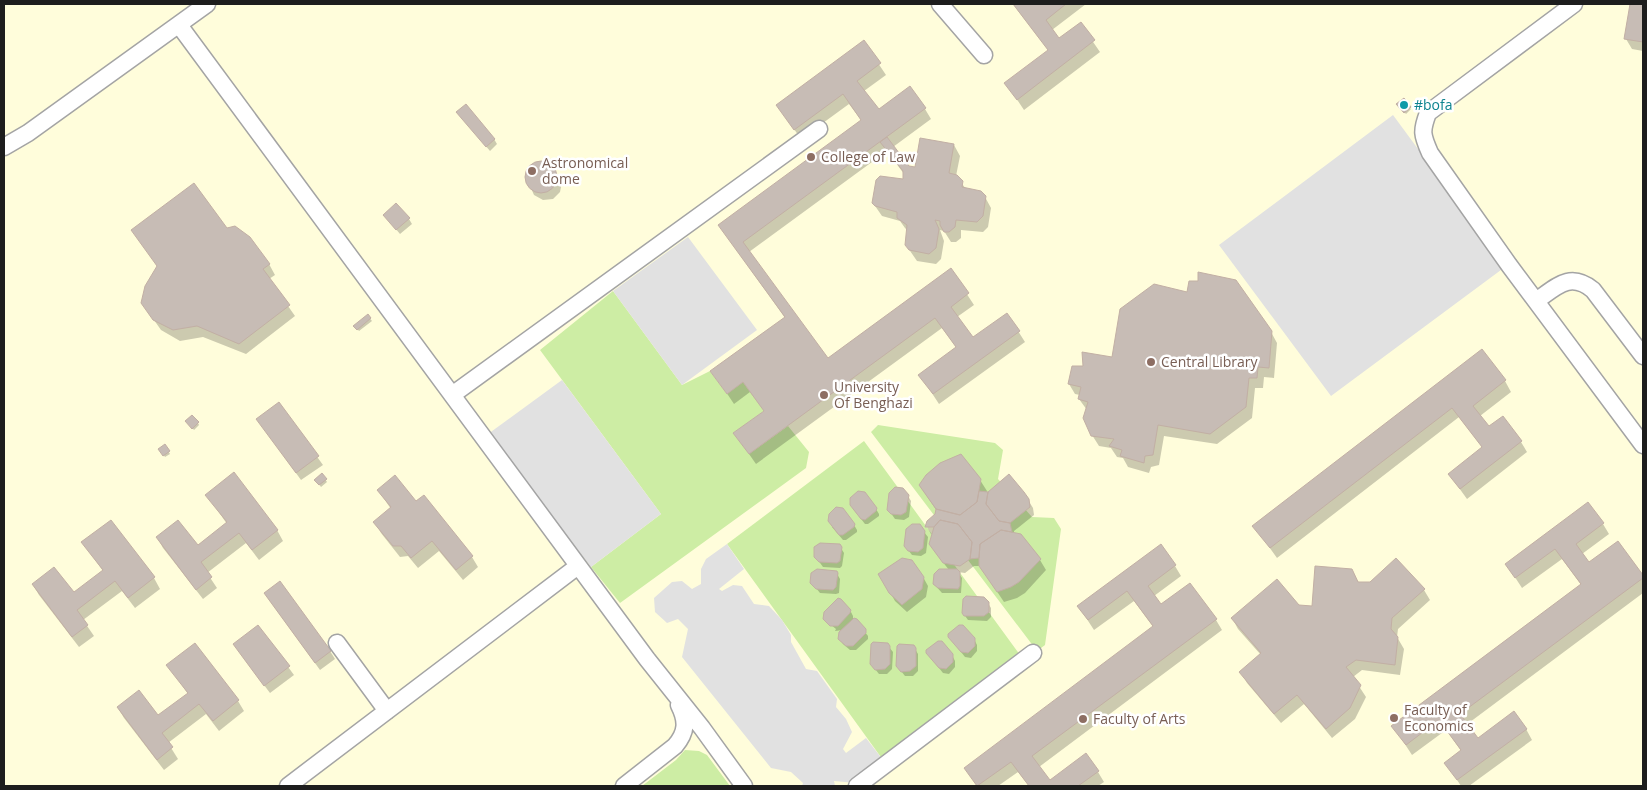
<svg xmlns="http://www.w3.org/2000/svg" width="1647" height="790" font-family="'Open Sans',sans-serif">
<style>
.education{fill:#fffddb}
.grass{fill:#cdeda4}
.parking{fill:#e1e1e1}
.shadow{fill:#0003}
.building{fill:#c7bcb5;stroke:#c2afa4}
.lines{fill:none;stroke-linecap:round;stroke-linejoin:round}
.minor-casing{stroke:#a4a4a4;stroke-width:19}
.minor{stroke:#fff;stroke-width:16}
.culture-dot{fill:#0f9aa8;stroke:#fff;stroke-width:2}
.education-dot{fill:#8d6e63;stroke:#fff;stroke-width:2}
.labels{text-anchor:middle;stroke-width:5;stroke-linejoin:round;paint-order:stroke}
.culture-label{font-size:14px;fill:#0d838f;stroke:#fff;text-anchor:start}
.education-label{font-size:14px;fill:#785e54;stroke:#fff;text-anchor:start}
</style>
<rect width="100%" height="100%" fill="#efeae2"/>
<!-- education -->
<path class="education" d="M4,4H1643V786H4Z"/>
<!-- grass -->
<path class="grass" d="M613,291L682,385L710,371L727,394L743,382L764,411L734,433L749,454L788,426L809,452L806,468L620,603L591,567L661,514L540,350Z
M878,425L995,443L1003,450L998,479L1032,517L1054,518L1061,529L1045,645L1037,651L871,432Z
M864,441L1020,655L883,760L727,544Z
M685,750L699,751L707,755L730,786H642L676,760Z"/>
<!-- parking -->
<path class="parking" d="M1393,115L1505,267L1331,396L1219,245Z
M688,237L757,330L682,385L613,291Z
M562,380L661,514L591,567L488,434Z
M727,544L744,569L719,589L722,591L733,585L742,586L754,604L769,606L782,620L791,635V642L806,669L817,671L837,699L836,707L846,719L852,732L843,749L846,753L866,738L883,760L856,783L834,781L835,786H802L803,783L791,772L771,768L682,657L688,629L678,619L667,623L655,612L654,598L672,582L682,581L692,589L701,584V569L706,559Z"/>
<!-- shadow -->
<path class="shadow" d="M1013,4H1086L1052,30L1059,40L1080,23L1100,52L1024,110L1006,83L1049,51Z
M1632,4H1643V51L1632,49L1626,39Z
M864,42L886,75L864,91L878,111L925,109L931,119L893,147L908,167L916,168L954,145L960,156L956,176L966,189L985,197L991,208L988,227L983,232L961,230V238L956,242H951L944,231L940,230L944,241L941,259L936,264L917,261L906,245L908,231L905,228L900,221L882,216L873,203L904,180V174L887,151L749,252L828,360L951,270L974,305L957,317L973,339L1018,331L1025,342L939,404L920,375L957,348L942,328L756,464L735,434L765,412L750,392L734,404L712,371L785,318L719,225L862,121L849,104L801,139L777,105Z
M1399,106L1410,108L1411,109L1406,114Z
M461,117L494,139L497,144L490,151Z
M542,161L547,162L554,169L559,177L561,187L560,192L553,199L543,200L534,195L526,177V172L532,164Z
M384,215L409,219L412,224L400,234Z
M227,229L269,264L275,275L269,279L295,316L246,354L203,337L180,341L161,330L142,303L158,267L132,230Z
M368,316L372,321L359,331L355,326Z
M1271,332L1277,343L1274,378L1264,377L1263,388H1255L1252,418L1217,444L1164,436L1159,465L1151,467L1149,473L1128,467L1123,458L1117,457L1111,448L1099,446L1092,435L1087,410L1079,399L1080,395L1075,394L1069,384L1085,367L1113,359Z
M1482,351L1505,381L1511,392L1480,416L1489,428L1503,418L1521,442L1527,452L1467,499L1449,474L1483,448L1459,417L1277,558L1254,526Z
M279,404L323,465L301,480L257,419Z
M188,423H198L199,425L194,430Z
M165,446L170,454L165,457L160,449Z
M234,474L277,530L283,541L259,560L246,543L207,573L217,588L203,599L163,548L157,537L197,546L227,524L207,495Z
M322,475L327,482L321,487L316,480Z
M980,480L987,491L986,495L1028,500L1033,508L1034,515L1014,531V534L1040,560L1046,570L1025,593L1017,598L1004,602L980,566H974L965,573L958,572L962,578L961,593H942L934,584L949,570L935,552L933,535L931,534L927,527L937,511L920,486Z
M378,490L416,503L472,557L478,567L463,580L439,551L418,568L408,556L400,557L381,533L375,522L391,509Z
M908,496L911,501L909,517L904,520L895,519L888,509Z
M876,509L879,514V516L868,524H865L854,510Z
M1603,524L1609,534L1582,554L1589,564L1617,542L1643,578V593L1466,725L1478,740L1526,729L1532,740L1469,786H1461L1446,763L1462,752L1446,730L1412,755L1393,726L1582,586L1562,559L1522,588L1507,565Z
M854,525L857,530V532L846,540H843L832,527Z
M924,532L928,537L926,553L921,556L912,555L905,546Z
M83,543L154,578L160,589L135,608L122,591L83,620L94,636L79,647L39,595L33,585L73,594L103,571Z
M839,545L844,553L842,566L840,568L823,567L815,556Z
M1175,566L1181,576L1154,596L1161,606L1216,620L1222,630L1039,767L1050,782L1098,772L1104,782L1098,786H1029L1018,772L998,786H977L965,768L1154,628L1134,601L1094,630L1079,607Z
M1352,570L1359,583L1424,590L1430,600L1398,629L1397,637L1404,649L1400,675L1362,670L1353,677L1366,697L1355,719L1332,738L1304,704L1281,723L1247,683L1241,672L1261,655L1238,629L1232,618L1298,606L1313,607Z
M836,572L840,579L839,593L836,594L820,593L812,583Z
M880,574L923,577L928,586L926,597L907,612L895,601Z
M265,594L330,651L335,659L320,670Z
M988,603L991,608V617L987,621L968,620L963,613Z
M850,610L853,616V619L856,620L868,636V639L856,650H850L843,644L840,639L843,630L835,631L836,629L825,620Z
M258,626L294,675L270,693L234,645Z
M949,637L974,639L977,645V651L971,658L965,657Z
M195,644L238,701L244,711L219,731L206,714L168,743L178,759L164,770L124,718L118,708L158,717L188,694L168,665Z
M889,647L893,652L892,669L887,674H879L875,669Z
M915,649L918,654V671L913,676H905L901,671Z
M927,653L952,655L955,661V667L949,674L943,673Z"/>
<!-- building -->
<path class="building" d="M1013,4H1066L1046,20L1059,38L1081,22L1095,40L1017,100L1004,83L1048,50Z
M1630,4H1643V42L1624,39Z
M864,40L881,63L857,81L879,109L910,86L926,108L743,242L828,358L951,268L969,293L951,307L973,337L1007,313L1020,331L933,394L918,375L956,347L935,318L749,454L733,433L764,411L743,382L727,394L710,371L785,317L718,225L861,120L843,94L794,130L776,105Z
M1404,98L1411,107L1404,113L1396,104Z
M466,104L495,139L486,147L456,112Z
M887,137L909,166L915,167L920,138L954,144L949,173L957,175L963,181L962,187L981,191L986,196L983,216L977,222L956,220L955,227L949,232H944L940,225V221L935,220L939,229L936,248L929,254L909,250L905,245L907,225L897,218V212L875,206L872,203L876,180L880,176L903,179V171L880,142Z
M525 177a16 16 0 1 1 32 0a16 16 0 1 1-32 0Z
M194,183L227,228L235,226L250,237L270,264L263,269L290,305L239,344L197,326L173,330L153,320L141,303L145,286L157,266L131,230Z
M396,203L410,218L396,230L383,215Z
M1198,272L1236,280L1272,331L1269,368L1258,367L1257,378H1249L1246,407L1210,434L1158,425L1153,455L1145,456L1144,463L1120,456L1122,450L1109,446L1114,439L1091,436L1083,418L1088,402L1078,399L1081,387L1068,384L1072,366H1083L1082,352L1112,357L1120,309L1154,284L1187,292L1189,281H1198Z
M368,314L371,318L357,330L353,326Z
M1482,349L1506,380L1473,406L1489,426L1503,416L1522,441L1460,489L1448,474L1482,447L1452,408L1270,548L1252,526Z
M279,402L319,456L296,473L256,419Z
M192,415L199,422L192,429L185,421Z
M165,444L170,451L163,456L158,449Z
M961,454L981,479L977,502L960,515L936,509L919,485L926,475L940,463Z
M234,472L278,530L252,550L239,533L201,562L212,577L196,590L156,537L178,520L198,545L227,522L205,495Z
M322,473L327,479L319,485L314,480Z
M1009,474L1024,492L1029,499L1030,507L1010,523L999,521L986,504L988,492Z
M395,475L416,501L424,495L473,556L456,570L432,541L411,558L401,546H393L373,522L391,507L377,490Z
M895,487L903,488L909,495L906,512L901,515L891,514L887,510L889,493Z
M858,491L865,492L877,508L876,511L865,520L861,519L850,505V498Z
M979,491L988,492L986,504L999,521L1010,523L1012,532L1001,530L980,544L979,558L970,559L972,542L958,524L940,520L934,527H925L927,521L935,514L936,509L960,515L977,502Z
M1588,502L1604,523L1576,544L1589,562L1618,541L1643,575V578L1460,714L1478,738L1514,711L1527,729L1457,780L1444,763L1461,750L1439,720L1406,745L1391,726L1581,584L1555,549L1515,578L1505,564Z
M836,507L843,508L855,524L854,527L843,535H839L828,521L829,514Z
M111,520L155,577L128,598L115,581L77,610L88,625L72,637L32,584L54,567L74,592L103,570L81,542Z
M940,520L958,524L972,542L970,559L960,566L943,563L929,544L934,527Z
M912,524H920L925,531L923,548L918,552L908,551L904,546L906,529Z
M1001,530L1021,534L1041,559L1019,582L1011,587L997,592L979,566V558L980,544Z
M820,543L840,544L842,547L840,561L837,563L819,562L814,557V547Z
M1161,544L1176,565L1148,586L1161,604L1190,583L1217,619L1032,756L1050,780L1086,753L1099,771L1078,786H1029L1011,762L977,786L964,768L1153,626L1127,591L1088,620L1077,606Z
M902,558L912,560L924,577L922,589L902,605L889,593L878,574Z
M1396,558L1425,589L1392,618L1391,629L1398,637L1395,665L1356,660L1346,667L1361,685L1350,708L1326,729L1297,695L1274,714L1239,672L1261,653L1231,618L1277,579L1299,605L1312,606L1315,566L1352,569L1358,582H1370Z
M817,569L837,571L838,573L836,587L833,590L816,589L810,583L811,573Z
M939,569H957L960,572V586L958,589L938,588L933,584L934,574Z
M280,581L331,651L315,663L264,593Z
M966,596L984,597L989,602V612L984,616H964L962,613L963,599Z
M838,598L841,599L851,610L850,613L838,626H830L823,619L824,612Z
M854,618L857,619L866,629V633L853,646H846L838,639L839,632Z
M258,625L290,666L264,686L233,644Z
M959,625H963L975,638V646L968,653L961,652L948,637V634Z
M938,641H942L953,654V662L946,669L939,668L926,653V650Z
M873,642L888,643L890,646V664L885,669L875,670L870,664L871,644Z
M195,643L239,700L213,721L199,704L162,733L173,747L157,760L117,707L139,690L158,715L188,693L166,665Z
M899,644L914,645L916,648V666L910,671L901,672L896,666L897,646Z"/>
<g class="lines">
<defs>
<path id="minor" d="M940,4L984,55
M1574,4L1428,113C1421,131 1422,135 1430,153L1509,265L1643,445
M179,25L647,659L702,728L744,786
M4,147L28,133L207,4
M1536,301C1556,287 1570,271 1593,290L1643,356
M452,395L819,129
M337,643L387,711
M288,786L578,566
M624,786L675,746C687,732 687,721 679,705
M857,786L1033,653"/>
</defs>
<!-- minor casing -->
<use href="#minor" class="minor-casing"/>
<!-- minor -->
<use href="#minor" class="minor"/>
</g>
<!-- markers -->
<circle class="culture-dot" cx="1404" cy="105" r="5"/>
<g class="education-dot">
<circle cx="811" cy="157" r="5"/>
<circle cx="532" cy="171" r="5"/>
<circle cx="1151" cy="362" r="5"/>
<circle cx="824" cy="395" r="5"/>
<circle cx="1394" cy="718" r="5"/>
<circle cx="1083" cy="719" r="5"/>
</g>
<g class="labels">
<!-- culture labels -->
<g class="culture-label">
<text x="1414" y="110">#bofa</text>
</g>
<!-- education labels -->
<g class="education-label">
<text x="821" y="162">College of Law</text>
<text x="542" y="168">Astronomical<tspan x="542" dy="16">dome</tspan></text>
<text x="1161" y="367">Central Library</text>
<text x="834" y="392">University<tspan x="834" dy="16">Of Benghazi</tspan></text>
<text x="1404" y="715">Faculty of<tspan x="1404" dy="16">Economics</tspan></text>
<text x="1093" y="724">Faculty of Arts</text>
</g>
</g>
<!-- border -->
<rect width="1647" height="790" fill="none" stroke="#1d1d1d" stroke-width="10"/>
</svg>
